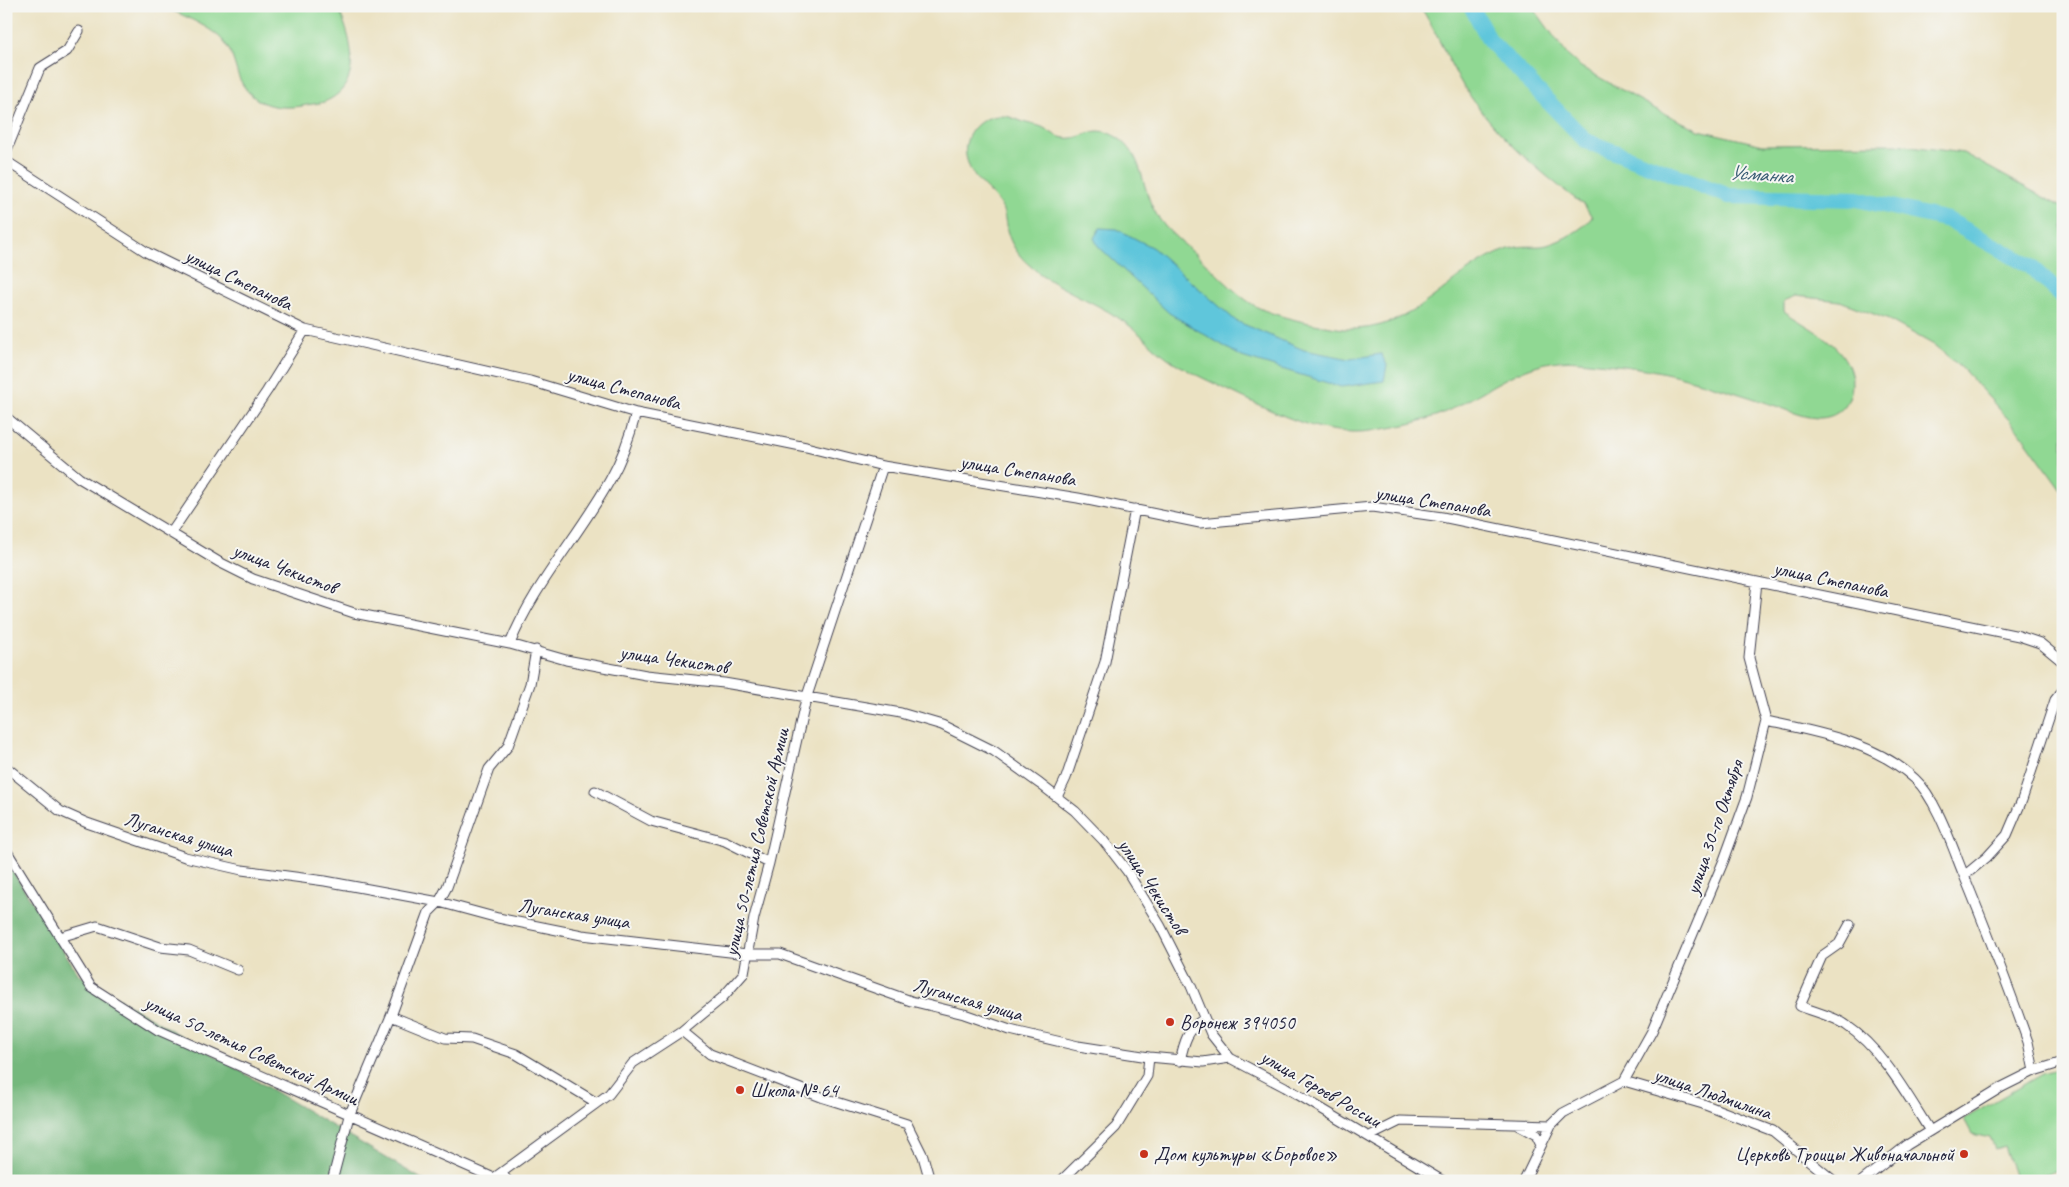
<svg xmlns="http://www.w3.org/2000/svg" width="2069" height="1187" font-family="Caveat,sans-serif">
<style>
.green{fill:#90d893;stroke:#597d67}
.forest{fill:#74b87d;stroke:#4b6d5c}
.water{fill:#5fc6db;stroke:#40748b}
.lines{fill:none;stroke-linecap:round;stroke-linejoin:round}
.river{stroke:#5fc6db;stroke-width:16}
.street-casing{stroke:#403f4f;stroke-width:11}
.street{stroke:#fff;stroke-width:9}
.poi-dot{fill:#c8321e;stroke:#f6f6f2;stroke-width:2}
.labels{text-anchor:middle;stroke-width:4;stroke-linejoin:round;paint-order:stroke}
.street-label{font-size:20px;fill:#22223b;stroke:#f6f6f2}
.poi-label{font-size:20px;fill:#22223b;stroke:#f6f6f2;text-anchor:start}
.water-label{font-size:21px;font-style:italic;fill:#375b73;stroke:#f6f6f2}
</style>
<rect width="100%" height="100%" fill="#f6f6f2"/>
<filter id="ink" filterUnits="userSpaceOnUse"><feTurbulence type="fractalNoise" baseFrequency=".02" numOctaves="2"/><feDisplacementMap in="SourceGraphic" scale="10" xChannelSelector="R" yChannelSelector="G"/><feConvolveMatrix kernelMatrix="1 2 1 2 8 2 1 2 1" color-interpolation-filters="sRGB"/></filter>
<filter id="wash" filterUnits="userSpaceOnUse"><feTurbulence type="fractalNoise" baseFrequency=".0096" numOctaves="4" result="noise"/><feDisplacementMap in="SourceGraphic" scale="20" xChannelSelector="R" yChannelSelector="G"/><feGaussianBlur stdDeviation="1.12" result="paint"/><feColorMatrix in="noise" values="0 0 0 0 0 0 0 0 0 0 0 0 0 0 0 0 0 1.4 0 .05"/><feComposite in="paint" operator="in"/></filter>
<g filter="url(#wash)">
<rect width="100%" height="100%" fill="#ebe2c3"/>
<!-- green -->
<path class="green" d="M162,6H337C352,37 365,86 324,102C318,104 309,104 302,106C288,108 270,108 258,100C232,83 239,60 224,42C214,28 178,13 162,6Z
M1420,6H1532L1568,56L1581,67L1659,111L1699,130L1763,145L1896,144L1963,153L2063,208V492L2019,431L1963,369L1934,345L1889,320L1840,301L1796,296L1784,301V311C1806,327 1834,338 1847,363C1859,386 1849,417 1820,418C1804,418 1788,410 1773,405C1744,395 1715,386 1686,378C1651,368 1615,365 1580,361C1527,355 1488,393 1443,413C1420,423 1396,427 1371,431C1323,437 1280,415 1238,395C1216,384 1192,374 1172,361C1153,348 1139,331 1120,319C1091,299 1055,289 1028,264C1018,255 1010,243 1007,230C1005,221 1005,213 1001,206C990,189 972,181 967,160C960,137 979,115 1002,116C1010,116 1018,120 1026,123C1031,124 1037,125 1042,127C1050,131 1054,136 1064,138C1085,141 1092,121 1118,138C1143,154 1141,186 1154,210C1163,228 1178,239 1193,252C1214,269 1232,292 1255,306C1278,318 1317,325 1343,329C1419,333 1447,270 1509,249C1524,244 1535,248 1547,245C1561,241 1584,229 1592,217L1585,206C1538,171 1494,134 1462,84C1447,59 1436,31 1420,6Z
M2063,1068V1168L2030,1181H2016L2004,1146L1995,1149L1990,1138L1972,1134L1964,1119L2042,1074Z"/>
<!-- forest -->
<path class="forest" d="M6,861L79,975L425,1181H6Z"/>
<!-- water -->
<path class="water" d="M1100,228L1117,229L1153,248L1236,321L1304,350L1350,359L1381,354L1387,365L1384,381L1341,387L1242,357L1169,313L1098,246L1094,238Z"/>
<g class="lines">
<!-- river -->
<path class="river" d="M1471,6L1490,41L1586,141L1729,196L1857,199L1948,220L2030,266L2063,297"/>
</g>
</g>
<g filter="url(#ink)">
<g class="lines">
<defs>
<path id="street" d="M6,152L40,68L67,51L79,31
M6,161L148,253L305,330L530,381L636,413L806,447L883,466L1078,498L1200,523L1372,507L1442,517L2019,636L2040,643L2063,662
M6,417L79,478L219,562L253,579L354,613L510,644L566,660L646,675L724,683L901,713L942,725L994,751L1040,784L1075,811L1103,840L1127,871L1160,925L1191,986L1211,1034L1230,1058
M171,533L267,391L305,330
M1757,582L1749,658L1766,721
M510,644C534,584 579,536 610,480C622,459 630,436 636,413
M6,767L60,811L87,823L185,857L242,870L325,881L439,902L498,918L582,935L747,954H780L911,1001L964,1014L1010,1030L1078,1046L1149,1057
M595,791L651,821L725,841L769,863
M1057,797L1066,778L1105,662L1135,509
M6,850L91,987L158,1030L494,1178
M1964,876L1987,857L2007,835L2022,800L2055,700L2063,690
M1850,924L1839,944L1822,956L1800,1006C1814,1012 1834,1016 1846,1025C1883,1050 1907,1095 1930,1131
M60,937L97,926L160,947L189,950L238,970
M391,1016L445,1038L472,1039L516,1054L597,1103
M682,1031L710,1054L824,1098L907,1124L923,1156L930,1181
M1180,1061C1184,1043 1187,1029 1204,1019
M1624,1081L1703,1104L1773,1131L1834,1181
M1517,1125L1536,1135L1541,1145
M1551,1125L1563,1113L1624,1081L1652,1031L1724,860L1747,797L1766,721C1817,732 1875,742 1915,779C1936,798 1952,846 1963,873C1986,929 2008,985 2028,1042L2034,1071
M1370,1136L1400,1121L1551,1125L1524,1181
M501,1173L508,1181
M332,1181L349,1116L391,1016L429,912L439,902L447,887L489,769L508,746L530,684L536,650
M490,1181L609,1094L633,1063L682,1031L722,998L744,973L754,918L769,863L806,699L883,466
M1061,1181L1116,1127L1147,1076L1149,1057L1203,1062L1230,1058L1285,1087L1443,1181
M1862,1181L1907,1145L2002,1087L2034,1071L2063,1062"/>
</defs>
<!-- street casing -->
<use href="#street" class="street-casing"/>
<!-- street -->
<use href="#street" class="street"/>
</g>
</g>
<!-- markers -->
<g class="poi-dot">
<circle cx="1170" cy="1022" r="5"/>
<circle cx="740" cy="1090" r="5"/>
<circle cx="1144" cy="1154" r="5"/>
<circle cx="1964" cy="1154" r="5"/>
</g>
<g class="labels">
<!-- street labels -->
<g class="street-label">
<text transform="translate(239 279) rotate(26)" y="7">улица Степанова</text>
<text transform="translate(624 388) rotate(15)" y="7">улица Степанова</text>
<text transform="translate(1018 470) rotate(9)" y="7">улица Степанова</text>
<text transform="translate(1433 501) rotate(9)" y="7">улица Степанова</text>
<text transform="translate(285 568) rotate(21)" y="7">улица Чекистов</text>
<text transform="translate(1831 579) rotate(12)" y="7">улица Степанова</text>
<text transform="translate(674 659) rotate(8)" y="7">улица Чекистов</text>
<text transform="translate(1714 827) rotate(-71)" y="7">улица 30-го Октября</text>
<text transform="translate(179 834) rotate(17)" y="7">Луганская улица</text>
<text transform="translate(756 842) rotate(-77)" y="7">улица 50-летия Советской Армии</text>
<text transform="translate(1153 886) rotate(57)" y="7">улица Чекистов</text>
<text transform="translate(574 913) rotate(9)" y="7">Луганская улица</text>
<text transform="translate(968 999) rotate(16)" y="7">Луганская улица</text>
<text transform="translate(252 1050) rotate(25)" y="7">улица 50-летия Советской Армии</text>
<text transform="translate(1321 1088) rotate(30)" y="7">улица Героев России</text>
<text transform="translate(1713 1093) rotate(19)" y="7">улица Людмилина</text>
</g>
<!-- poi labels -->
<g class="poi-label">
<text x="1180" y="1029">Воронеж 394050</text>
<text x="750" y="1097">Школа № 64</text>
<text x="1154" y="1161">Дом культуры «Боровое»</text>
<text x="1954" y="1161" text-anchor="end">Церковь Троицы Живоначальной</text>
</g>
<!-- water labels -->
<g class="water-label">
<text transform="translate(1761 174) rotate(4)" y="7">Усманка</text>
</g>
</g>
<!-- margin -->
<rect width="2069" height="1187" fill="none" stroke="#f6f6f2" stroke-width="25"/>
</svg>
